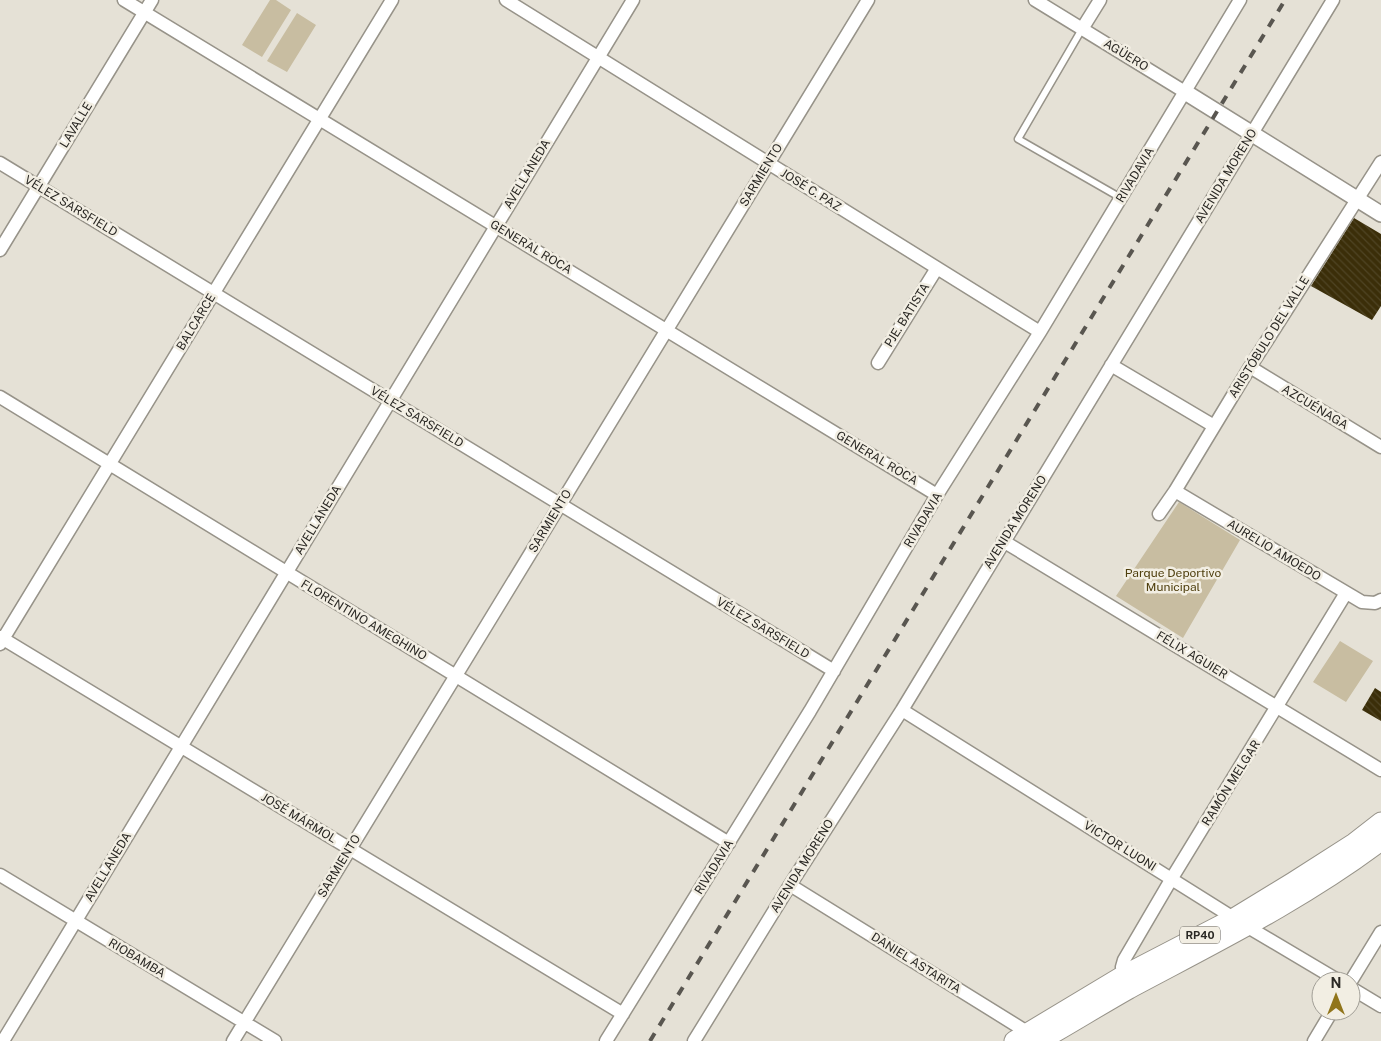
<svg xmlns="http://www.w3.org/2000/svg" width="1381" height="1041" font-family="'Public Sans',sans-serif">
<style>
.park{fill:#c8bda1}
.building{fill:url(#building-back-hatch)}
.lines{fill:none;stroke-linecap:round;stroke-linejoin:round}
.service-casing{stroke:#979389;stroke-width:9}
.minor-casing{stroke:#979389;stroke-width:15}
.tertiary-casing{stroke:#979389;stroke-width:18}
.primary-casing{stroke:#979389;stroke-width:21}
.service{stroke:#fff;stroke-width:6}
.minor{stroke:#fff;stroke-width:12}
.tertiary{stroke:#fff;stroke-width:15}
.primary{stroke:#fff;stroke-width:19}
.rail{stroke:#595650;stroke-width:4;stroke-dasharray:9 9;stroke-linecap:butt}
.labels{text-anchor:middle;stroke-width:5;stroke-linejoin:round;paint-order:stroke}
.shield{fill:#f2eee3;stroke:#66635d;stroke-width:1}
.shield-label{font-size:11px;font-weight:bold;fill:#2a2824}
.street-label{font-size:12px;fill:#2a2824;stroke:#f2eee3}
.park-label{font-size:12px;fill:#4f3f0e;stroke:#f2eee3}
</style>
<defs>
<pattern id="building-back-hatch" width="6" height="6" patternUnits="userSpaceOnUse" patternTransform="scale(1.25)"><rect width="6" height="6" fill="#3b2e09"/><path d="M-1 5l2 2M0 0l6 6M5-1l2 2" fill="none" stroke="#4f4424"/></pattern>
</defs>
<rect width="100%" height="100%" fill="#e5e1d6"/>
<!-- park -->
<path class="park" d="M270,0H276L291,10L262,57L242,45Z
M297,13L316,25L287,72L267,61Z
M1179,502L1240,540L1183,638L1116,596Z
M1340,641L1373,661L1346,702L1313,682Z"/>
<!-- building -->
<path class="building" d="M1354,218L1381,234V306L1372,320L1311,286Z
M1375,688L1381,692V721L1362,710Z"/>
<g class="lines">
<defs>
<path id="service" d="M1082,29L1018,139L1121,198"/>
<path id="minor" d="M124,0L937,495
M506,0L1040,332
M1035,0L1185,92
M1082,29L1100,0
M0,163L834,671
M0,250L152,0
M878,363L937,268
M1111,365L1214,426
M1250,367L1381,447
M0,397L729,843
M1175,491L1362,602L1375,603L1381,600
M1159,514L1175,491L1250,367L1381,162
M1003,541L1381,770
M0,637L623,1014
M0,644L392,0
M902,710L1248,927L1339,981
M0,875L275,1041
M790,885L1032,1035
M1124,975L1122,967L1124,960L1172,878L1346,593
M1351,981L1381,932
M1351,988L1381,1006
M3,1041L633,0
M233,1041L868,0
M606,1041L810,711L937,495L1040,332L1240,0
M694,1041L790,885L902,710L1333,0
M1314,1041L1332,1011"/>
<path id="tertiary" d="M1185,92L1381,214"/>
<path id="primary" d="M1014,1041L1124,975L1234,918L1293,882L1354,843L1381,822
M1040,1041C1070,1024 1099,1006 1129,989C1215,943 1303,900 1381,841"/>
</defs>
<!-- service casing -->
<use href="#service" class="service-casing"/>
<!-- minor casing -->
<use href="#minor" class="minor-casing"/>
<!-- tertiary casing -->
<use href="#tertiary" class="tertiary-casing"/>
<!-- primary casing -->
<use href="#primary" class="primary-casing"/>
<!-- service -->
<use href="#service" class="service"/>
<!-- minor -->
<use href="#minor" class="minor"/>
<!-- tertiary -->
<use href="#tertiary" class="tertiary"/>
<!-- primary -->
<use href="#primary" class="primary"/>
<!-- rail -->
<path class="rail" d="M650,1041L1285,0"/>
</g>
<g class="labels">
<!-- shield labels -->
<rect class="shield" x="1180" y="926.5" width="40" height="17" rx="4"/>
<g class="shield-label">
<text x="1200" y="939">RP40</text>
</g>
<!-- street labels -->
<g class="street-label">
<text transform="translate(1126 55) rotate(31)" y="4">AGÜERO</text>
<text transform="translate(76 125) rotate(-59)" y="4">LAVALLE</text>
<text transform="translate(527 174) rotate(-59)" y="4">AVELLANEDA</text>
<text transform="translate(761 175) rotate(-59)" y="4">SARMIENTO</text>
<text transform="translate(1135 175) rotate(-59)" y="4">RIVADAVIA</text>
<text transform="translate(1226 176) rotate(-59)" y="4">AVENIDA MORENO</text>
<text transform="translate(811 190) rotate(32)" y="4">JOSÉ C. PAZ</text>
<text transform="translate(71 206) rotate(31)" y="4">VÉLEZ SARSFIELD</text>
<text transform="translate(531 247) rotate(31)" y="4">GENERAL ROCA</text>
<text transform="translate(907 315) rotate(-58)" y="4">PJE. BATISTA</text>
<text transform="translate(196 322) rotate(-59)" y="4">BALCARCE</text>
<text transform="translate(1269 337) rotate(-58)" y="4">ARISTÓBULO DEL VALLE</text>
<text transform="translate(1315 407) rotate(31)" y="4">AZCUÉNAGA</text>
<text transform="translate(417 417) rotate(31)" y="4">VÉLEZ SARSFIELD</text>
<text transform="translate(877 458) rotate(31)" y="4">GENERAL ROCA</text>
<text transform="translate(318 520) rotate(-59)" y="4">AVELLANEDA</text>
<text transform="translate(923 520) rotate(-59)" y="4">RIVADAVIA</text>
<text transform="translate(550 521) rotate(-59)" y="4">SARMIENTO</text>
<text transform="translate(1015 522) rotate(-58)" y="4">AVENIDA MORENO</text>
<text transform="translate(1274 550) rotate(31)" y="4">AURELIO AMOEDO</text>
<text transform="translate(364 620) rotate(31)" y="4">FLORENTINO AMEGHINO</text>
<text transform="translate(763 628) rotate(31)" y="4">VÉLEZ SARSFIELD</text>
<text transform="translate(1192 655) rotate(31)" y="4">FÉLIX AGUIER</text>
<text transform="translate(1231 783) rotate(-58)" y="4">RAMÓN MELGAR</text>
<text transform="translate(299 818) rotate(31)" y="4">JOSÉ MÁRMOL</text>
<text transform="translate(1120 846) rotate(32)" y="4">VICTOR LUONI</text>
<text transform="translate(339 866) rotate(-59)" y="4">SARMIENTO</text>
<text transform="translate(802 866) rotate(-58)" y="4">AVENIDA MORENO</text>
<text transform="translate(108 867) rotate(-59)" y="4">AVELLANEDA</text>
<text transform="translate(714 867) rotate(-58)" y="4">RIVADAVIA</text>
<text transform="translate(137 958) rotate(31)" y="4">RIOBAMBA</text>
<text transform="translate(916 963) rotate(32)" y="4">DANIEL ASTARITA</text>
</g>
<!-- park labels -->
<g class="park-label">
<text x="1173" y="577">Parque Deportivo<tspan x="1173" dy="14">Municipal</tspan></text>
</g>
</g>
<!-- north arrow -->
<g transform="translate(1336 996)"><circle r="24" fill="#f2eee3" stroke="#a29f97"/>
<path d="M0-4L9 19L0 12L-9 19Z" fill="#91751b"/>
<text y="-8" font-size="14" font-weight="bold" text-anchor="middle" fill="#2a2824">N</text>
</g>
</svg>
